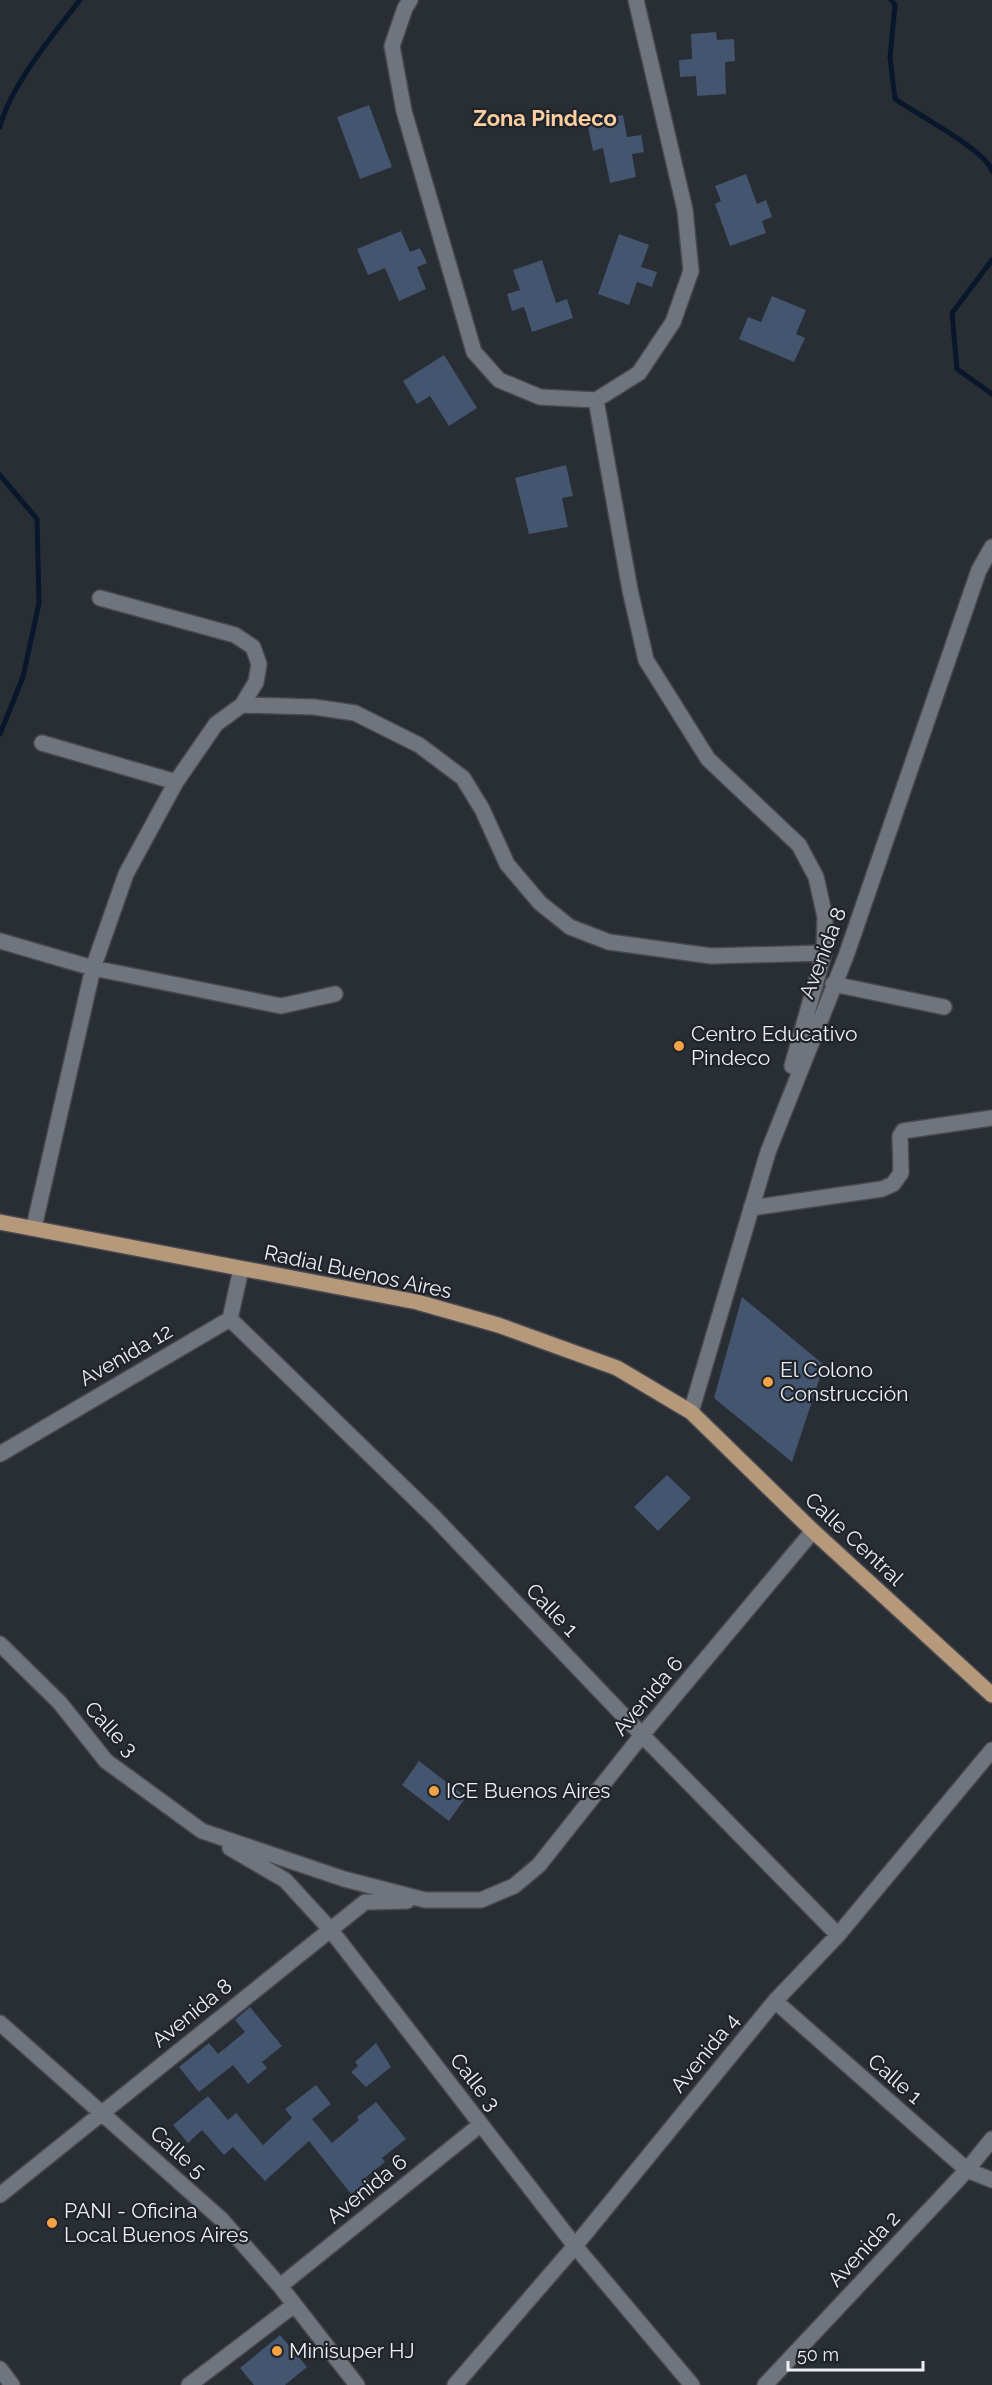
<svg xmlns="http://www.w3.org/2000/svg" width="992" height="2385" font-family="Raleway,sans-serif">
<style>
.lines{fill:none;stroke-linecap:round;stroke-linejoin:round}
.stream{stroke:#09172d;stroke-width:5}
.building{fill:#445570}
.minor-casing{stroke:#47494f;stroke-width:18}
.major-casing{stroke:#47494f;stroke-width:18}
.minor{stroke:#70757d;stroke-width:15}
.major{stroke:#b6987b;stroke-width:15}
.poi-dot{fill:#f4a344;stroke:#1f232a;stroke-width:2}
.labels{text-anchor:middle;stroke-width:4.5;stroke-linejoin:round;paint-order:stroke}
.street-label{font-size:21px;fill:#edeff4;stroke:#1f232a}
.poi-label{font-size:21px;fill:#edeff4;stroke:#1f232a;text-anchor:start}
.neighbourhood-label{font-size:22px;font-weight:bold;fill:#fccea0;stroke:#1f232a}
</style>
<rect width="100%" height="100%" fill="#292d34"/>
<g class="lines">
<!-- stream -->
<path class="stream" d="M891,0L895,5L890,57L895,99C915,113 987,151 992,171
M0,127C9,88 54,33 80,0
M992,260L952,313L957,369L992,394
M0,475L37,519L39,603L23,677L0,734"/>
</g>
<!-- building -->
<path class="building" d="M716,32L717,40L734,39L735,61L725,62L726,94L697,96L696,76L680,77L679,60L692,59L691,34Z
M369,105L392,167L360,179L337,117Z
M623,115L627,137L641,135L644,152L632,154L636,177L610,183L603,148L593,151L587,122Z
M746,174L757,204L766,200L772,217L762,221L766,233L730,246L715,204L721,201L715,186Z
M401,231L410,252L420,248L427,263L417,267L426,289L399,301L385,268L368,275L357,249Z
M619,234L649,245L641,267L657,272L652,287L637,282L629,305L598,294Z
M542,260L556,303L567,299L573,318L532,332L524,307L512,311L507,294L520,290L513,270Z
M772,296L806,310L796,334L805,338L794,362L739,339L748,317L761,322Z
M444,355L477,408L449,426L430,396L417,404L403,381Z
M566,465L573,496L562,498L568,527L529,534L515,478Z
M742,1297L824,1365L792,1462L714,1398Z
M667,1475L691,1498L658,1531L634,1507Z
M419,1761L466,1797L449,1821L402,1785Z
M250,2007L282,2046L262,2062L267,2068L248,2084L233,2065L199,2092L179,2067L209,2043L218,2054L245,2032L235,2020Z
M376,2043L391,2067L366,2087L351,2072L358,2066L355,2062Z
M316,2085L331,2104L312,2119L332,2143L359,2120L357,2117L376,2102L406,2139L382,2158L385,2162L366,2177L369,2181L351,2194L309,2141L265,2181L233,2147L224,2155L202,2130L188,2143L173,2125L208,2096L228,2120L236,2113L263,2145L292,2118L285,2109Z
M280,2335L307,2367L285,2385H254L240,2368Z"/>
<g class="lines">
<defs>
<path id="minor" d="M410,0L405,8L392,46L404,111L474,352L499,380L540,397L596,400L639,373L673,322L691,271L685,210L636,0
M596,400L630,590L646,660L708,759L799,845L816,877L825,917L824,953L792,1066
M242,705L314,707L355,713L419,745L463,778L482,809L507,864L540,903L570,927L609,942L711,956L824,953
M42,743L176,782
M0,941L93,968L281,1006L335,994
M833,984L944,1007
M751,1208L882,1189L893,1184L901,1173L900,1136L903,1131L992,1118
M34,1227L93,968L126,874L176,782L216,724L242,705L256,682L259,664L253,647L235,635L100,598
M230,1319L434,1517L642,1735L838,1935
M691,1412L768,1152L846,956L971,593L979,570L992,547
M0,1454L230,1319L241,1269
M0,1644L60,1703L106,1761L202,1831L344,1879L425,1900H481L514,1886L539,1865L642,1735L813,1531
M230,1848L285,1880L330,1929L575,2246L692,2385
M775,2001L967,2170L992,2180
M0,2023L221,2219L280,2286L357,2385
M0,2195L365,1902L407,1901
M280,2286L480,2125
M0,2369L12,2385
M189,2385L294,2305
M455,2385L575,2246L775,2001L838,1935L992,1750
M765,2385L967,2170L992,2139"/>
<path id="major" d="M0,1222L417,1302L498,1325L617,1368L691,1412L813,1531L992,1695"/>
</defs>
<!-- minor casing -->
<use href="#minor" class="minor-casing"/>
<!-- major casing -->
<use href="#major" class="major-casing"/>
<!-- minor -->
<use href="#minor" class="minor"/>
<!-- major -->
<use href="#major" class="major"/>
</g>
<!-- markers -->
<g class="poi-dot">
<circle cx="679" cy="1046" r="6"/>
<circle cx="768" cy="1382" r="6"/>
<circle cx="434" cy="1791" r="6"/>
<circle cx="52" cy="2223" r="6"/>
<circle cx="277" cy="2351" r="6"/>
</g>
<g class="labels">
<!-- street labels -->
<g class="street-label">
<text transform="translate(823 953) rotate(-69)" y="7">Avenida 8</text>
<text transform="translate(358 1272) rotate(12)" y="7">Radial Buenos Aires</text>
<text transform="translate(126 1355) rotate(-30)" y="7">Avenida 12</text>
<text transform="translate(854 1539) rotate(43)" y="7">Calle Central</text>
<text transform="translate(552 1610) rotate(46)" y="7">Calle 1</text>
<text transform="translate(648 1696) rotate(-50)" y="7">Avenida 6</text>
<text transform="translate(111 1729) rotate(47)" y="7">Calle 3</text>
<text transform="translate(192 2013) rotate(-39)" y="7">Avenida 8</text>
<text transform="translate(705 2053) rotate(-51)" y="7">Avenida 4</text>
<text transform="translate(895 2079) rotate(41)" y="7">Calle 1</text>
<text transform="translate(475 2082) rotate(52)" y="7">Calle 3</text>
<text transform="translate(178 2152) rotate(42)" y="7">Calle 5</text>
<text transform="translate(367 2189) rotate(-39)" y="7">Avenida 6</text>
<text transform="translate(864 2249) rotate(-47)" y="7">Avenida 2</text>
</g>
<!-- poi labels -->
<g class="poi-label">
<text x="691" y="1041">Centro Educativo<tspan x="691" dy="24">Pindeco</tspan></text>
<text x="780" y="1377">El Colono<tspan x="780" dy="24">Construcción</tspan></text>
<text x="446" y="1798">ICE Buenos Aires</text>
<text x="64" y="2218">PANI - Oficina<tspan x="64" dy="24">Local Buenos Aires</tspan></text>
<text x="289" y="2358">Minisuper HJ</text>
</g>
<!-- neighbourhood labels -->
<g class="neighbourhood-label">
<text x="545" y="126">Zona Pindeco</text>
</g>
</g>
<!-- scale -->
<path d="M788 2361v9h135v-9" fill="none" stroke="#edeff4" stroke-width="3"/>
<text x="797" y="2361" font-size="18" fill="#edeff4" stroke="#1f232a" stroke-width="4.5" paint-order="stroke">50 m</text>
</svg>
